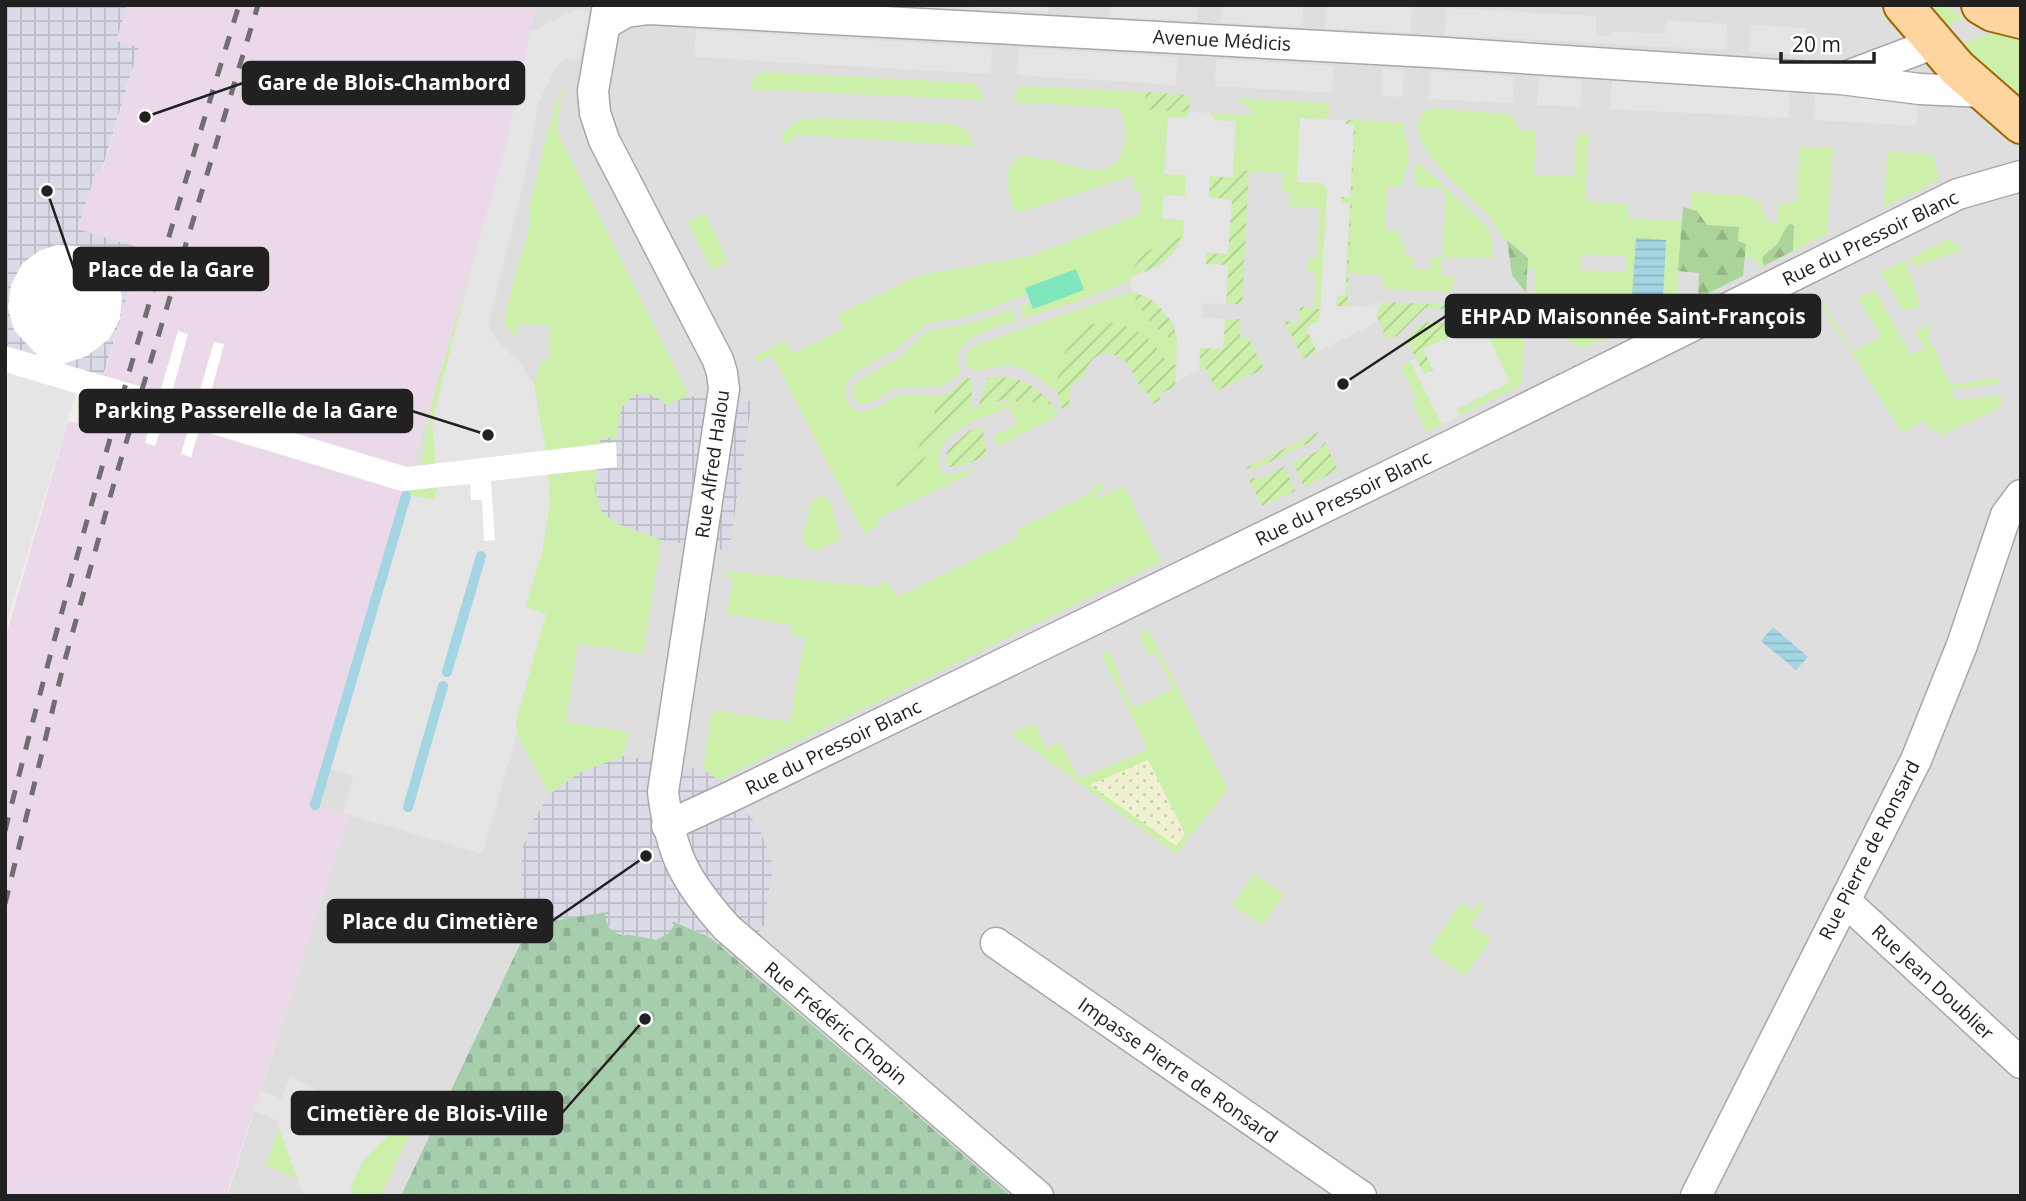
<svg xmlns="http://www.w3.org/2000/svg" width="2026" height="1201" font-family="'Open Sans',sans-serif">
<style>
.residential{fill:#dfdede}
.railway{fill:#ebd8e8}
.farmland{fill:url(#farmland-dots)}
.grass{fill:#ccefaa;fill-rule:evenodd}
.forest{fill:url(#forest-firs)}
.cemetery{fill:url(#cemetery-stones)}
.garden{fill:url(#garden-furrows)}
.pitch{fill:#80e6be}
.parking{fill:#e5e5e5}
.plaza{fill:url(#plaza-grid)}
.water{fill:url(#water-rules)}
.pier{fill:#fff}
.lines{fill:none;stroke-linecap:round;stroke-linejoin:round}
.stream{stroke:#a4d5e2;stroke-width:10}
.street-casing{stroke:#a8a8a8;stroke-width:33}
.primary-casing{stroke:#9e6900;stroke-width:42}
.street{stroke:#fff;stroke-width:30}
.primary{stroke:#ffd59f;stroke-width:38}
.rail{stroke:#6f6f6f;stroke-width:5;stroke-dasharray:14 14;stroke-linecap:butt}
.labels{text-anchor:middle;stroke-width:5;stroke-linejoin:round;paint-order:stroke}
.street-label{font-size:19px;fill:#212121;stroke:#fff}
.leader{fill:none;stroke:#212121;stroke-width:2.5}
.callout-dot{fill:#212121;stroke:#fff;stroke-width:2.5}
.callout{fill:#212121;stroke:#212121;stroke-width:2.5}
.callout-label{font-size:21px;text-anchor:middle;font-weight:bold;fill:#fff}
</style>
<defs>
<pattern id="farmland-dots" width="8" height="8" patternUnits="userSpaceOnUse" patternTransform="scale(1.75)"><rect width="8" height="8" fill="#eff1d1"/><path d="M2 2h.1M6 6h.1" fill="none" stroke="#cdceb3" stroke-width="1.8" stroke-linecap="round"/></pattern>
<pattern id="forest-firs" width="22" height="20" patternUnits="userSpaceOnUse" patternTransform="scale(1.75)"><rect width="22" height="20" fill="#abd499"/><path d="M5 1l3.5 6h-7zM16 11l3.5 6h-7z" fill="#93b684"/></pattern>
<pattern id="cemetery-stones" width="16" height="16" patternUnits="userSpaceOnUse" patternTransform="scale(1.75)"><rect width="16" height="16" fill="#a6cdac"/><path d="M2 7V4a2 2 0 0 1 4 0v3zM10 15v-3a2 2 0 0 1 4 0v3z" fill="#8fb094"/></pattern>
<pattern id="garden-furrows" width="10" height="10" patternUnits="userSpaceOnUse" patternTransform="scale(1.75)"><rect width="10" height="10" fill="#ccefaa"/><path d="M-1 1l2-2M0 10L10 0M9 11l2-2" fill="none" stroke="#afcd92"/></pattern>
<pattern id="plaza-grid" width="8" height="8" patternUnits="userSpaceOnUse" patternTransform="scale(1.75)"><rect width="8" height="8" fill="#dbdbe8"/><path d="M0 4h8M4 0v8" fill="none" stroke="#bcbcc7"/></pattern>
<pattern id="water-rules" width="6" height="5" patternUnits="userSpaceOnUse" patternTransform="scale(1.75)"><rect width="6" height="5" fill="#a4d5e2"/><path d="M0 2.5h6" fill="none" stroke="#8db7c2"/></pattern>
</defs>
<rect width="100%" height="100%" fill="#f2eee7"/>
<!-- residential -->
<path class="residential" d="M536,5H2021V1196H227L348,815L312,804L506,148Z"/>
<!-- railway -->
<path class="railway" d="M127,5H536L506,148L312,803L349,815L226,1196H5V639L68,421L89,426L132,281L124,278L82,230H78L96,170L102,172L139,48L115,41Z"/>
<!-- farmland -->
<path class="farmland" d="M1148,759L1185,834L1176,847L1089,785Z"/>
<!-- grass -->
<path class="grass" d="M1919,5H1947L1963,19L1941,29Z
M2008,32H2021V96L1977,69L1956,47L1982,36Z
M765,72L972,83L980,89L983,100L749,89L756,75Z
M562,85L557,131L689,396L666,405L620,414L617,437L600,440L595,491L616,523L661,540L643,654L578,643L566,722L629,732L624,756L579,773L549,794L517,734L516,721L546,614L525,607L542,552L550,501L545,447L534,385L541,360H550V325L518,324L517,339L505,326L507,306L530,223V204L547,134Z
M1025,86L1146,92L1145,109L1189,112L1186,118H1168L1164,173L1186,174V196L1163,195L1184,220L1183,237L1163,241L1129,278L1130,281L1076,302L1024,318L1020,307L1030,303L1033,309L1025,289L1027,295L964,317L926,324L900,346L856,372L848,381L845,390L846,400L852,408L861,411L872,410L894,397L907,394L938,396C935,427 914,453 896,479L899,488C919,473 927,451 942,432C969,397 1014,400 1053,404L1058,416L997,446L994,435L1017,424L1009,407C983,419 929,431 940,470L949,475L982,468L876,519L879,526L864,534L772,355L757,362L754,357L786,340L793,354L844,328L838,314L920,275L1031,256L1140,214L1141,189L1134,192V175L1027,210L1014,212C1009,190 999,170 1021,155C1032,157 1043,158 1054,161C1076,166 1112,182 1122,151C1128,135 1125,123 1119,108L1014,102L1018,88Z
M1233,98L1330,103L1328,119L1300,118L1327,190L1320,309L1314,308L1316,274L1307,272L1308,258H1317L1320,208L1289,206V192L1282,191L1283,173L1233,170L1236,121L1214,120L1211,113L1253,115L1250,108Z
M1430,108L1509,114L1515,118L1519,130L1536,131L1534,175L1574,177L1577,134H1589L1585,201L1628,204V218L1682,221L1676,309L1655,319L1649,301L1624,299L1623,308L1607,307L1605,344L1602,339L1583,348L1567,341L1569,309L1525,307L1526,296H1534L1535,269H1528V257C1519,249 1507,242 1499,232C1494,226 1493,219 1488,214C1471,197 1387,132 1430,108ZM1581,254L1625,256V272L1580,270Z
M826,118L953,124C965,127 971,133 972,146L803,135H795L786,146L781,142C787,118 804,120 826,118Z
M1356,120L1403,123L1409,159L1401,187L1387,186L1385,230L1400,231L1401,246H1406L1404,256L1414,257V269L1430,270L1431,257H1442L1446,194L1441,188L1416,187L1414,168L1420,163L1486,226L1492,239L1493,258H1442L1441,275L1453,277L1452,292L1383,289L1384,276L1349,273Z
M1800,147L1833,148L1827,234L1793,251L1794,226C1787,232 1783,238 1776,245C1771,251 1766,251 1762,259L1764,266L1761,267L1753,259L1745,256L1746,244L1738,241L1739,227L1707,225L1697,211L1691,208L1692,192L1749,196V200L1762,201L1761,211L1765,212V221L1777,222L1779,203H1796Z
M1888,152L1933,154L1939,180L1883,207Z
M705,213L728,262L712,270L687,222Z
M1948,239L1962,250L1914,267L1910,258Z
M1905,260L1921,306L1903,311L1880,272Z
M472,265L432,424L437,463L421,465L433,399Z
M1874,290L1911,355L1925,348L1915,332L1932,324C1927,337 1928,342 1938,352C1938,363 1945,379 1954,385L1991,378L2004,383L1950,390L1956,401L2002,395L2000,408L1940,436L1936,428L1930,432L1924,420L1902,433L1819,301L1822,300L1854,352L1881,336L1858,298Z
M1133,291L1163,335L1178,343L1177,365L1167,363L1160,351L1128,327L1060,370L1058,393C1042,380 1024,364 1002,366C993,367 984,370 974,371L968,367L965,360L968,351L975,345Z
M1013,309L1016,321C995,327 944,340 961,372C935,398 923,381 893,390C883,393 863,414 854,399C851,393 852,389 855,383L901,356L923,335L931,330L976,322Z
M1470,322L1524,325L1522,385L1460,415L1457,410L1510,382L1486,333L1476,337Z
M1410,361L1442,424L1426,432L1412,401L1416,399L1400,366Z
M1101,483L1105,489L1094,495L1096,499L1124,486L1161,562L719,780L703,770L712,710L790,722L805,638L791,635L792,625L727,614L733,578L725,577L726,571L876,587L887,580L897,597L1019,537L1016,530L1093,492L1092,488Z
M438,487L434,501L410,495L319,806L312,804L405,491Z
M823,496L829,500L841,539L816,551L806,547L803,540L811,500Z
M1149,630L1228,789L1176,854L1011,734L1034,723L1046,749L1060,742L1079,779L1148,749L1101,654L1108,650L1120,676L1118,678L1133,708L1173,689L1156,653L1149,656L1139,635ZM1148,760L1185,834L1176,846L1090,785Z
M1254,874L1284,894L1263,926L1232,905Z
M1480,901L1485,904L1470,925L1491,939L1465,976L1428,951L1461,903L1473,911Z
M427,1100L380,1196H350C355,1155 399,1125 427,1100Z
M279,1127L298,1179L266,1166Z"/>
<!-- forest -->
<path class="forest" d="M1683,207L1697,211L1707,225L1739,227L1738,241L1746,244L1743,276L1698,298L1699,273L1678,271Z
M1790,224L1794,225L1793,251L1764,266L1762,258C1766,252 1771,251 1776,245C1783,238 1782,230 1790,224Z
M1507,240L1528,258L1526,293L1512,275Z"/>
<!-- cemetery -->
<path class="cemetery" d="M604,911L608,912L609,928L623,936L672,925V921L711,938L1011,1196H401L531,921H538V923Z"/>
<!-- garden -->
<path class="garden" d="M1146,92L1190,95L1189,112L1145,109Z
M1345,120H1356L1347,307L1336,306L1337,295H1345L1350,204L1341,203V197H1350L1353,149Z
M1233,170L1249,171L1242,304H1226L1228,265L1205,264L1206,252L1228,253L1232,200L1209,197L1210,176L1233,177Z
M1183,237C1170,261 1154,270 1129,278C1138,252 1158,242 1183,237Z
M1133,293C1157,298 1177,319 1178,343C1156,330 1142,317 1133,293Z
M1382,302L1480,306L1479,323H1471V327L1424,349L1433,370L1424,375L1406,339L1423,322L1456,324L1457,310L1425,308L1397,336L1387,340L1376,315Z
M1300,307L1320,309L1319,321L1307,328L1317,352L1303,359L1284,321L1299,322Z
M1225,319H1241L1240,337L1249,338L1264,369L1216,391L1205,367L1199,370L1200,348H1223Z
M1105,321C1120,325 1136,328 1148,338C1159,347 1162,363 1177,365L1174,387L1158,395L1161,400L1152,404L1146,390L1141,391C1137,379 1131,365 1120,358C1102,345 1086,361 1084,378L1078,379C1069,388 1068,394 1070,407L1062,409C1061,404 1058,399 1058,393C1055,372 1066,341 1084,328C1090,324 1098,323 1105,321Z
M966,377L972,380L971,410C964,413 957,417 951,422C930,441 922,471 900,488L895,485L896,479C914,454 935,427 938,396L950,393Z
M993,377C1022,377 1032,384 1053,404L1001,400L978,408L987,378Z
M978,428L983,429L987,455L965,465L948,467L946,462L947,451L970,430Z
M1318,432L1313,441L1255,469L1245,468Z
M1325,442L1338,470L1304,487L1293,463L1318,451Z
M1285,466L1295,491L1262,506L1248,478L1259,479Z"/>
<!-- pitch -->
<path class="pitch" d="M1076,269L1084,290L1033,309L1025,288Z"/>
<!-- parking -->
<path class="parking" d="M920,5H1049L1048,12Z
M1110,5H1198L1197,21L1110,17Z
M1222,5H1303L1302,27L1221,22Z
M1326,5L1412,6L1411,33L1325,28Z
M1446,8L1596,16V35L1611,36L1612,31L1665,34L1666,20L1727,24L1726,50L1444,35Z
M576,9L589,12L579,60L564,59L555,69L539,102L524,181L488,326L499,344L518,360L534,385L545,447L550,501L542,552L525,607L546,614L516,721L517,734L482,854L343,813L353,776L329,769L410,495L434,500L438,487L432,424L472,265L506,148L530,32Z
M1750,25L1806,28L1804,55L1749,52Z
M696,30L992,47L991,74L694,57Z
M1019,48L1177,57L1176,85L1017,75Z
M1216,59L1333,66L1332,93L1215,86Z
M1382,68L1404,70L1403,97L1381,96Z
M1430,71L1514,76L1513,103L1429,99Z
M1539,77L1582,80L1580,107L1537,105Z
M1612,81L1790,91L1788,118L1610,109Z
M1815,93L1918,98L1916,126L1814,120Z
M1189,112L1211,113L1214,120L1236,121L1233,170V177L1210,176L1209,197L1232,200L1228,254L1206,253V264L1228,265L1226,304L1203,303L1202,317L1225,319L1223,349L1200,348L1199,370L1176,381L1177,337L1173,323L1155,302L1144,295L1133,293L1129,278L1163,264L1175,251L1183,237L1184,220L1162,219L1163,195L1185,196L1186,175L1164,174L1168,117L1186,118Z
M1300,118L1345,120V124H1354L1350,197H1342L1341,203L1350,204L1345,296L1337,295L1336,306L1363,307L1382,302L1376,315L1378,322L1317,352L1306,328L1319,321L1320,317L1327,190L1323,183L1297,182Z
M1471,327L1476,337L1486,332L1510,382L1457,409L1460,415L1442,424L1410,361L1415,358L1424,374L1433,370L1423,349Z
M5,372L76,393L5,629Z
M290,1075L369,1120L366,1133L381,1123L395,1129L363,1161L351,1186L350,1196H312L302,1191L276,1120L254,1111L260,1090L282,1099Z"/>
<!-- plaza -->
<path class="plaza" d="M5,5H127L116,41L139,47L101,173L96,171L78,229L134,246L124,277L132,281L103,376L5,346Z
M643,393L657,397L666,405L689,396L752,401L729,551L661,540L616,523L601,511L595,491L600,439L617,437L621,408L634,395Z
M624,756L703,770L719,780L759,827L773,866L764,925L737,960L711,938L677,922H672L674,925L669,933L657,940L624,934L623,936L614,932L606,922L605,914H608V912L538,923L537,921H531L524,906L521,870L523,847L533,821L549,795L579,773Z"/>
<!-- water -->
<path class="water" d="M1636,238L1666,240L1663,298L1632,296Z
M1773,627L1808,657L1796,670L1761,641Z"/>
<!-- pier -->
<path class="pier" d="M56,245L77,246L97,254L116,275L122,297L120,319L109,339L87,356L63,364L160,392L178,331L188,334L171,396L196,403L214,342L224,344L207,407L407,467L616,442L617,467L491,481L495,540L484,541L482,500H471L470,484L401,491L199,430L191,457L181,454L189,427L164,420L155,446L145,443L152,416L5,372V346L37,355L14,330L8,308L11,285L22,264L39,251Z"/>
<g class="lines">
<!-- stream -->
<path class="stream" d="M447,672L481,556
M315,805L406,496
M408,807L443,686"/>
<defs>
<path id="street" d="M608,5L593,91L595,113L604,140L718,360L722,373L724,389L663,792C671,855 685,881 727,928L1038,1196
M605,24L626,12L649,9L1430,52L1841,79L1920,89L1984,92
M1845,77L1935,43
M667,826L732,796L1460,441L1958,194L2021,176
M1845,901L2021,1063
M996,943L1361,1196
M1696,1196L1916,760L1962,645L2006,515L2021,495"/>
<path id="primary" d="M1903,5L1957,68L2021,124
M1981,5L1993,12L2021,19"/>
</defs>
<!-- street casing -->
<use href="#street" class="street-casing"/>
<!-- primary casing -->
<use href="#primary" class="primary-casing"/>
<!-- street -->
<use href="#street" class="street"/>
<!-- primary -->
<use href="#primary" class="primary"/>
<!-- rail -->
<path class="rail" d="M5,831C74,553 155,279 239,5
M5,904L63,667L116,476L258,5"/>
</g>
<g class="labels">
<!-- street labels -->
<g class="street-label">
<text transform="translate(1222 40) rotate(3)" y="7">Avenue Médicis</text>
<text transform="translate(1870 238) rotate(-26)" y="7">Rue du Pressoir Blanc</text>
<text transform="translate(712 464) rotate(-82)" y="7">Rue Alfred Halou</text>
<text transform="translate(1343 498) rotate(-26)" y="7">Rue du Pressoir Blanc</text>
<text transform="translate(833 747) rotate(-26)" y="7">Rue du Pressoir Blanc</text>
<text transform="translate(1869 850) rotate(-63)" y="7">Rue Pierre de Ronsard</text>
<text transform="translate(1933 982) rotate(43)" y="7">Rue Jean Doublier</text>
<text transform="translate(836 1023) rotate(40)" y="7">Rue Frédéric Chopin</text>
<text transform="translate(1178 1070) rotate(35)" y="7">Impasse Pierre de Ronsard</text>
</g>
</g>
<!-- callouts -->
<path class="leader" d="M145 117L243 83M47 191L74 269M1343 384L1446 316M488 435L412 411M646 856L552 921M645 1019L562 1113"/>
<g class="callout-dot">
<circle cx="145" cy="117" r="7"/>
<circle cx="47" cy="191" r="7"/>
<circle cx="1343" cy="384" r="7"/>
<circle cx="488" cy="435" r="7"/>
<circle cx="646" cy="856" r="7"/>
<circle cx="645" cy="1019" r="7"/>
</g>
<g class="callout">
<rect x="243" y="62" width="281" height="42" rx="7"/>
<rect x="74" y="248" width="194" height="42" rx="7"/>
<rect x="1446" y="295" width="374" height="42" rx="7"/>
<rect x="80" y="390" width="332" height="42" rx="7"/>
<rect x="328" y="900" width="224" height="42" rx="7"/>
<rect x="292" y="1092" width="270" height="42" rx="7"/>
</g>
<g class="callout-label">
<text x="384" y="90">Gare de Blois-Chambord</text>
<text x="171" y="277">Place de la Gare</text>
<text x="1633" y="324">EHPAD Maisonnée Saint-François</text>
<text x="246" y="418">Parking Passerelle de la Gare</text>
<text x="440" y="929">Place du Cimetière</text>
<text x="427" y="1121">Cimetière de Blois-Ville</text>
</g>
<!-- border -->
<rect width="2026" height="1201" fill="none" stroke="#212121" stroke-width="14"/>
<!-- scale -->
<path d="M1781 52v10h93v-10" fill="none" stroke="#212121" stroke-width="3.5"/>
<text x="1792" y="52" font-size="21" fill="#212121" stroke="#ffffff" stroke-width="5" paint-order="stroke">20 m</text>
</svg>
